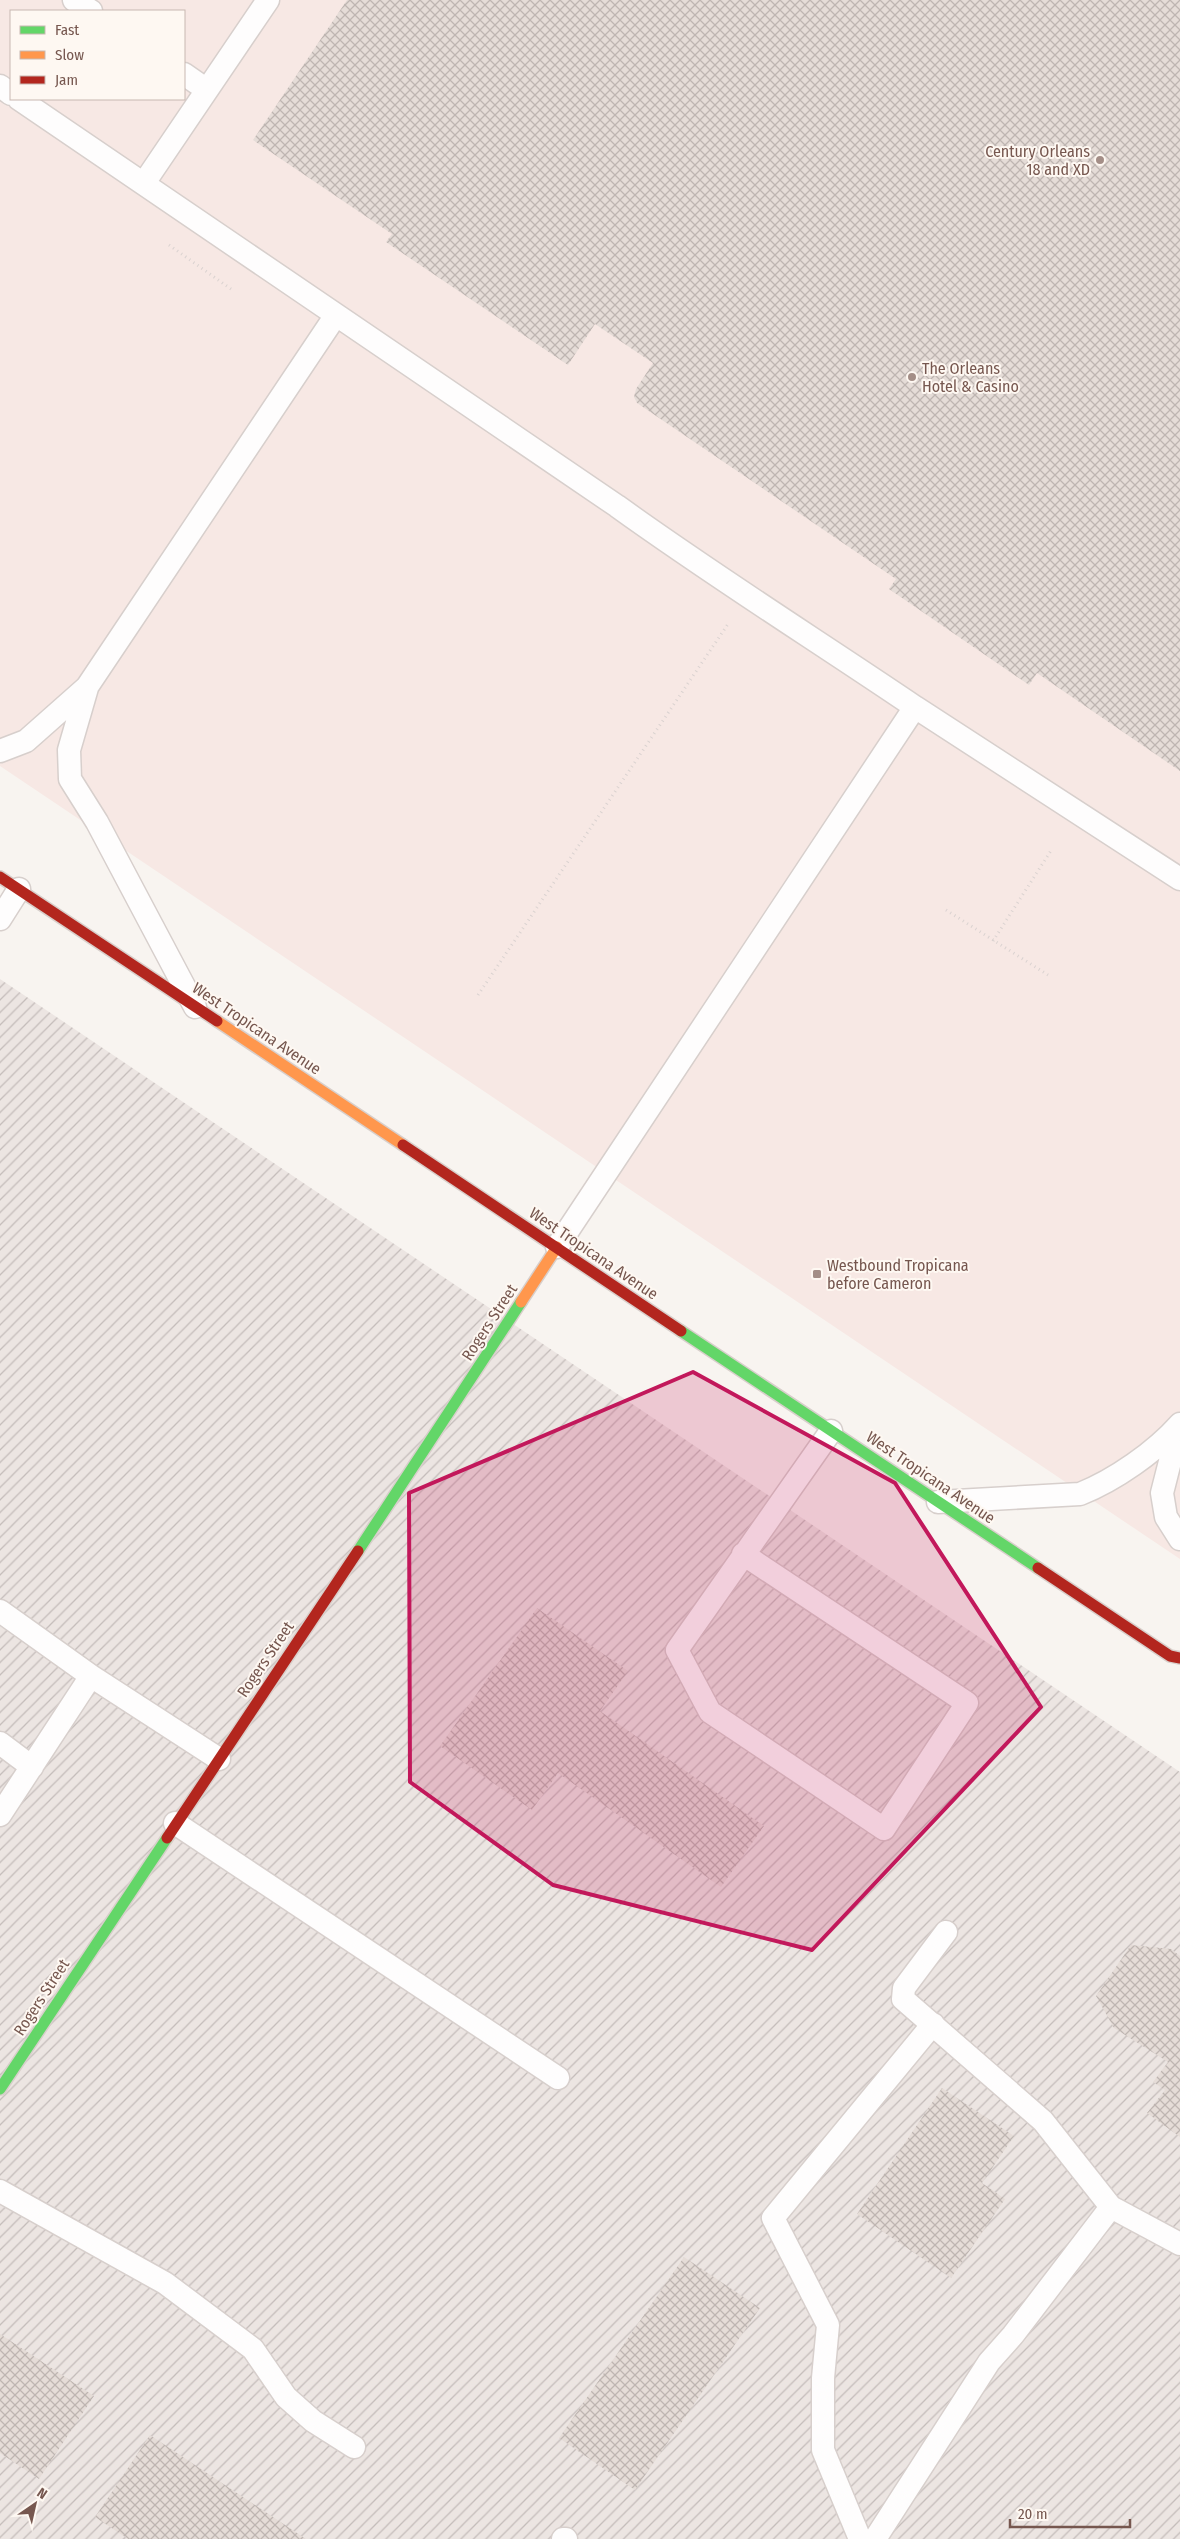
<svg xmlns="http://www.w3.org/2000/svg" width="1180" height="2539" font-family="'Fira Sans Condensed',sans-serif">
<style>
.commercial{fill:#f7e8e4;fill-rule:evenodd}
.industrial{fill:url(#industrial-furrows)}
.building{fill:url(#building-cross-hatch)}
.lines{fill:none;stroke-linecap:round;stroke-linejoin:round}
.lane-casing{stroke:#d7cfcc;stroke-width:25}
.fast-casing{stroke:#d8cfcb;stroke-width:14}
.slow-casing{stroke:#d8cfcb;stroke-width:14}
.jam-casing{stroke:#d8cfcb;stroke-width:14}
.path{stroke:#dad2d0;stroke-width:3;stroke-dasharray:1 4;stroke-linecap:butt}
.lane{stroke:#fefdfd;stroke-width:22}
.fast{stroke:#63d668;stroke-width:11}
.slow{stroke:#ff974d;stroke-width:11}
.jam{stroke:#b3261e;stroke-width:11}
.marked{fill:#c2185b;fill-opacity:0.2;stroke:#c2185b;stroke-width:4;stroke-linejoin:round}
.poi-dot{fill:#a48e87;stroke:#fef8f2;stroke-width:2}
.labels{text-anchor:middle;stroke-width:4;stroke-linejoin:round;paint-order:stroke}
.poi-label{font-size:16px;fill:#76574f;stroke:#fef8f2;text-anchor:start}
.street-label{font-size:16px;fill:#76574f;stroke:#fef8f2}
</style>
<defs>
<pattern id="industrial-furrows" width="10" height="10" patternUnits="userSpaceOnUse" patternTransform="scale(1.25)"><rect width="10" height="10" fill="#ece5e2"/><path d="M-1 1l2-2M0 10L10 0M9 11l2-2" fill="none" stroke="#c4bcba"/></pattern>
<pattern id="building-cross-hatch" width="8" height="8" patternUnits="userSpaceOnUse" patternTransform="scale(1.25)"><rect width="8" height="8" fill="#e5dcd7"/><path d="M0 0l8 8M0 8l8-8" fill="none" stroke="#beb5b1"/></pattern>
</defs>
<rect width="100%" height="100%" fill="#f8f4f0"/>
<!-- commercial -->
<path class="commercial" d="M0,0H1180V1559L0,766ZM11,11H184V99H11Z"/>
<!-- industrial -->
<path class="industrial" d="M0,979L1180,1772V2539H0Z"/>
<!-- building -->
<path class="building" d="M347,0H1180V771L1037,673L1029,685L889,589L896,579L637,403L634,397L636,389L653,363L595,324L568,365L386,242L392,234L253,140Z
M537,1608L628,1671L600,1711L764,1826L721,1887L558,1773L532,1810L440,1746Z
M1131,1945L1171,1949L1180,1956V2137L1147,2113L1165,2090L1153,2082L1168,2062L1114,2028L1096,1996Z
M942,2088L1014,2136L982,2183L1005,2199L951,2278L857,2214Z
M684,2257L760,2308L635,2490L559,2438Z
M0,2334L94,2396L39,2479L0,2453Z
M150,2435L306,2539H128L95,2517Z"/>
<g class="lines">
<defs>
<path id="lane" d="M74,0L91,11
M184,74L207,90
M0,86L11,94
M19,99L617,506C714,576 816,640 915,707L557,1247
M144,183L268,0
M87,688L69,750L70,779L97,822L195,1007
M915,707L1180,879
M0,751L26,741L87,687L336,315
M0,919L19,889
M1179,1426L1162,1493L1166,1517L1180,1539
M938,1502L1080,1494C1115,1480 1155,1452 1180,1424
M743,1554L967,1703L884,1829L710,1712L677,1650L831,1431
M0,1611L91,1676
M0,1743L32,1767
M0,1815L91,1676L219,1759
M175,1823L558,2078
M946,1932L904,1988L903,1999L1043,2121L1111,2207
M0,2191L165,2283L253,2349L286,2397L313,2421L354,2447
M563,2539H566
M860,2539L823,2450V2378L828,2325L773,2218L933,2024
M875,2539L989,2362L1013,2335L1111,2207L1180,2244"/>
<path id="fast" d="M681,1331L1038,1568
M358,1551L521,1302
M0,2089L167,1838"/>
<path id="slow" d="M217,1021L403,1145
M521,1302L557,1247"/>
<path id="jam" d="M0,877L217,1021
M403,1145L681,1331
M1038,1568L1170,1656L1180,1658
M167,1838L358,1551"/>
</defs>
<!-- lane casing -->
<use href="#lane" class="lane-casing"/>
<!-- fast casing -->
<use href="#fast" class="fast-casing"/>
<!-- slow casing -->
<use href="#slow" class="slow-casing"/>
<!-- jam casing -->
<use href="#jam" class="jam-casing"/>
<!-- path -->
<path class="path" d="M169,245L231,289
M946,910L1048,975
M993,941L1052,849
M478,995L728,624"/>
<!-- lane -->
<use href="#lane" class="lane"/>
<!-- fast -->
<use href="#fast" class="fast"/>
<!-- slow -->
<use href="#slow" class="slow"/>
<!-- jam -->
<use href="#jam" class="jam"/>
</g>
<!-- marked area -->
<path class="marked" d="M693,1372L895,1483L1041,1707L812,1950L553,1885L410,1782L409,1493Z"/>
<!-- markers -->
<g class="poi-dot">
<circle cx="1100" cy="160" r="5"/>
<circle cx="912" cy="377" r="5"/>
<rect x="812" y="1269" width="10" height="10" rx="2.5"/>
</g>
<g class="labels">
<!-- poi labels -->
<g class="poi-label">
<text x="1090" y="157" text-anchor="end">Century Orleans<tspan x="1090" dy="18">18 and XD</tspan></text>
<text x="922" y="374">The Orleans<tspan x="922" dy="18">Hotel &amp; Casino</tspan></text>
<text x="827" y="1271">Westbound Tropicana<tspan x="827" dy="18">before Cameron</tspan></text>
</g>
<!-- street labels -->
<g class="street-label">
<text transform="translate(257 1028) rotate(34)" y="6">West Tropicana Avenue</text>
<text transform="translate(594 1253) rotate(34)" y="6">West Tropicana Avenue</text>
<text transform="translate(489 1322) rotate(-57)" y="6">Rogers Street</text>
<text transform="translate(931 1477) rotate(34)" y="6">West Tropicana Avenue</text>
<text transform="translate(265 1659) rotate(-56)" y="6">Rogers Street</text>
<text transform="translate(41 1997) rotate(-57)" y="6">Rogers Street</text>
</g>
</g>
<!-- legend -->
<rect x="10" y="10" width="175" height="90" fill="#fef8f2" stroke="#c8b8b1"/>
<rect x="20" y="26" width="25" height="8" fill="#63d668" stroke="#c8b8b1"/>
<text x="55" y="35" font-size="15" fill="#76574f">Fast</text>
<rect x="20" y="51" width="25" height="8" fill="#ff974d" stroke="#c8b8b1"/>
<text x="55" y="60" font-size="15" fill="#76574f">Slow</text>
<rect x="20" y="76" width="25" height="8" fill="#b3261e" stroke="#c8b8b1"/>
<text x="55" y="85" font-size="15" fill="#76574f">Jam</text>
<!-- north arrow -->
<g transform="translate(35 2504) rotate(34)" stroke="#fef8f2" stroke-width="4" paint-order="stroke">
<path d="M0-4L9 19L0 12L-9 19Z" fill="#76574f"/>
<text y="-8" font-size="14" font-weight="bold" text-anchor="middle" fill="#76574f">N</text>
</g>
<!-- scale -->
<path d="M1010 2519v8h120v-8" fill="none" stroke="#76574f" stroke-width="2.5"/>
<text x="1018" y="2519" font-size="15" fill="#76574f" stroke="#fef8f2" stroke-width="4" paint-order="stroke">20 m</text>
</svg>
